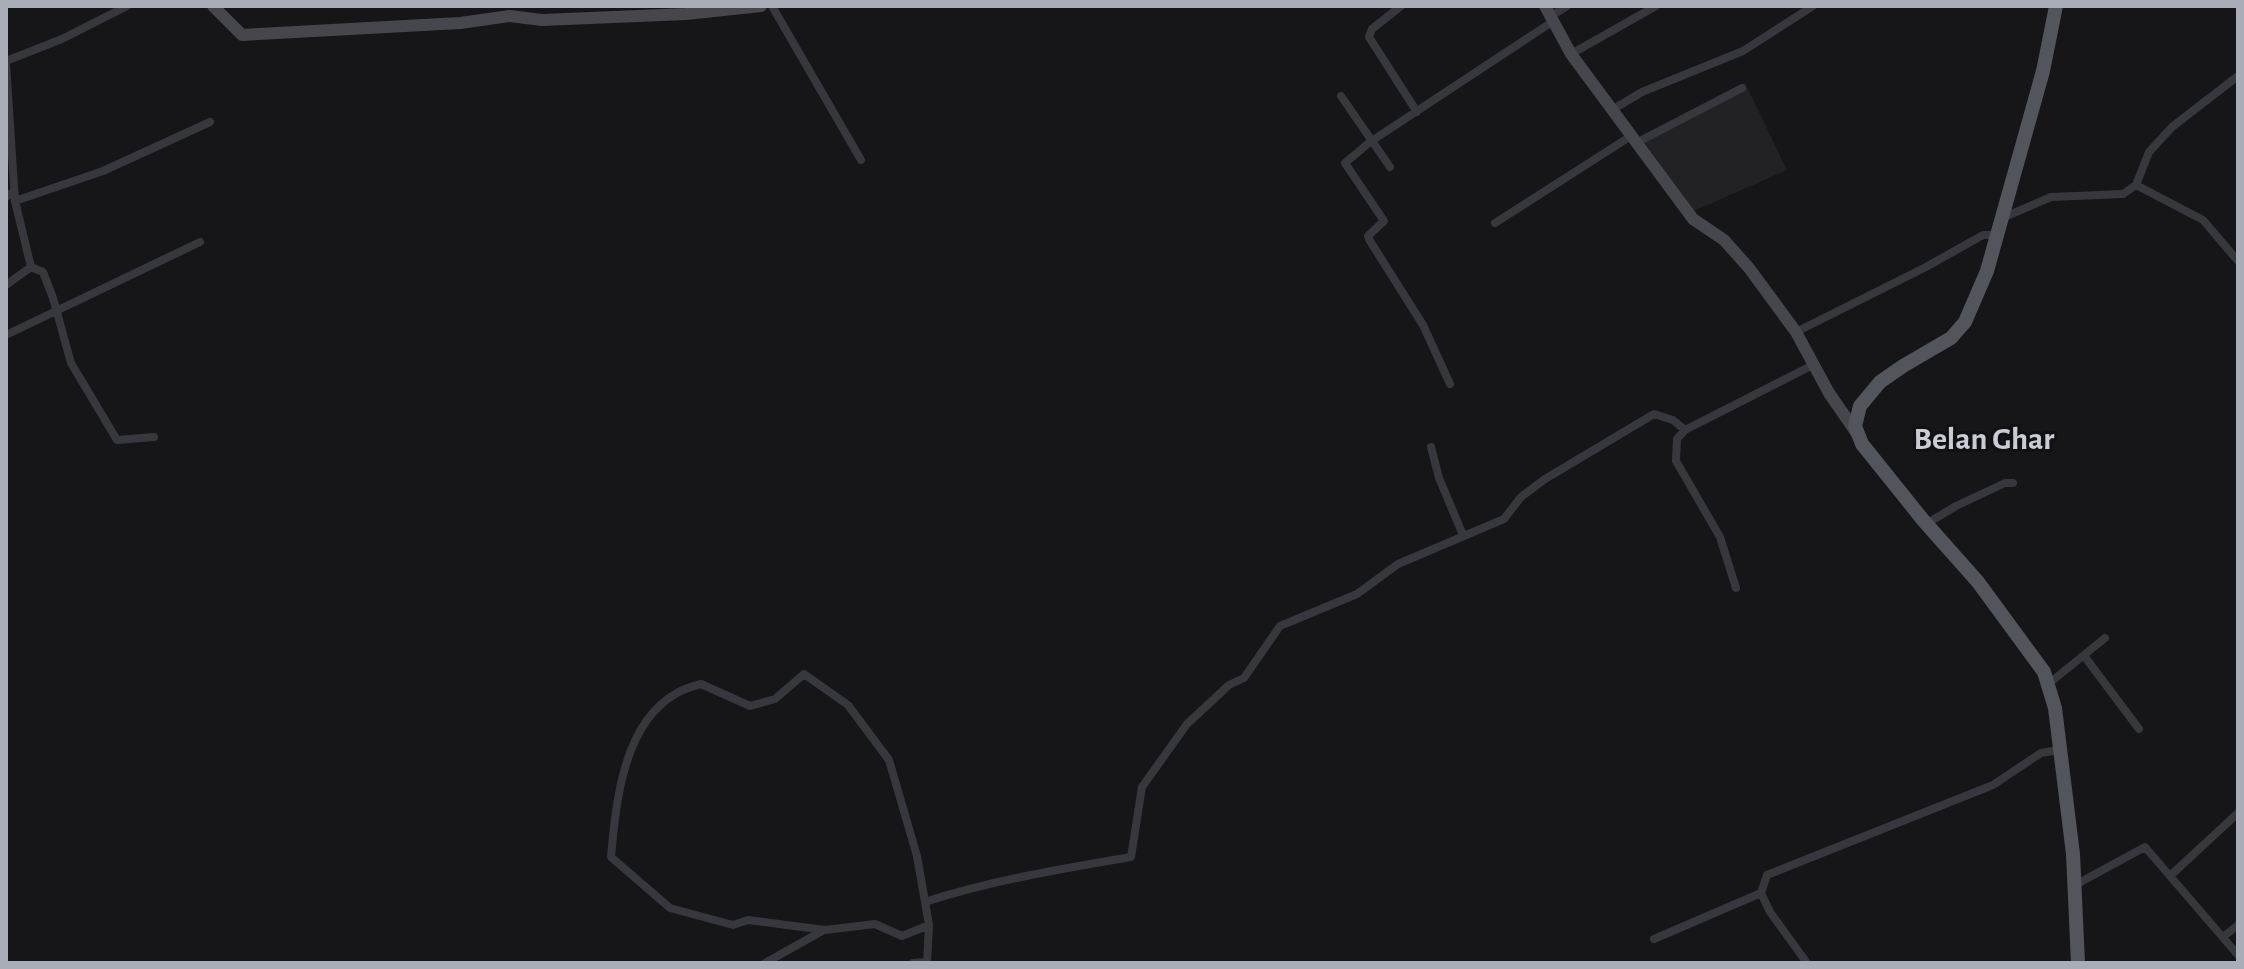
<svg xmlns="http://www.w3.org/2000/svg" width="2244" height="969" font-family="'Alegreya Sans',sans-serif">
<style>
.built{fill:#222225}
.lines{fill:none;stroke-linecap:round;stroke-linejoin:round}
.street{stroke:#37383d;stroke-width:8}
.secondary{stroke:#45474d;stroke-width:12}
.primary{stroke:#53555c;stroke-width:14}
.labels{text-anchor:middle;stroke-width:6;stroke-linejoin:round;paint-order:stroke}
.quarter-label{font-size:32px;font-weight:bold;fill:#c9ccd4;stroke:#111113}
</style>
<rect width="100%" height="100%" fill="#161618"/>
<!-- built -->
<path class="built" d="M1745,83L1787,170L1694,211L1644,142Z"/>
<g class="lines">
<!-- street -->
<path class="street" d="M772,6L861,160
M1401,6L1372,29L1369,37L1417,112
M1551,16L1567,6
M1571,54L1656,6
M6,61L62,39L127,6
M6,64L15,201L31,267L43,272L53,298L71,363L117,440L154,437
M1341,96L1390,167
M1612,110L1642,92L1743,51L1813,6
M1636,143L1742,88
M2136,185L2149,152L2172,127L2238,76
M6,197L14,191L15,201L103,171L210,122
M2002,218L2051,197L2123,194L2136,185L2203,220L2238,261
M1495,223L1631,136
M6,285L31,267
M1796,332L1926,267L1983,235H1997
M6,335L200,242
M1450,384L1423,325L1370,241L1368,236L1384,221L1345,163L1370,142L1552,22
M1685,430L1677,439L1676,461L1720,537L1736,588
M1431,447L1439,478L1463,535
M1926,524L1956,506L2005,483H2013
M2085,657L2139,729
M2047,685L2105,638
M2170,876L2238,813
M2075,885L2145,847L2238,955
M1761,893L1770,912L1807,963
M925,902L917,856L889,760L848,705L804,674L775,699L750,706L701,684C693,686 684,689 677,693C623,723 616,802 611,857L670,908L733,925L748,920L825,930L875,924L902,936L929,925
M2223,937L2238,925
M1654,939L1761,893L1767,875L1993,785L2041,753L2059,750
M765,963L824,930
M913,963L926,962
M927,963L929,925L925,902C992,880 1062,869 1131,857L1142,787L1187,724L1229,685L1244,678L1280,626L1357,594L1398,564L1504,519L1521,497L1545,479L1654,414L1673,420L1685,430L1815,364"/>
<!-- secondary -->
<path class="secondary" d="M213,6L242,35L460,23L510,16L542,20L686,14L761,6
M1545,6L1571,54L1693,219L1724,240L1749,268L1796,332L1829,393L1858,435"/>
<!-- primary -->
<path class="primary" d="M2056,6L2043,71L1987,271L1965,322L1951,338L1903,366L1880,382L1860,406L1855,426L1862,444L1923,520L1978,582L2044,672L2055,708L2073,854L2078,963"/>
</g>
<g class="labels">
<!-- quarter labels -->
<g class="quarter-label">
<text x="1984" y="449">Belan Ghar</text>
</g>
</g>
<!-- border -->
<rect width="2244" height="969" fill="none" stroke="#a8adb8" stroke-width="16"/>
</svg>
